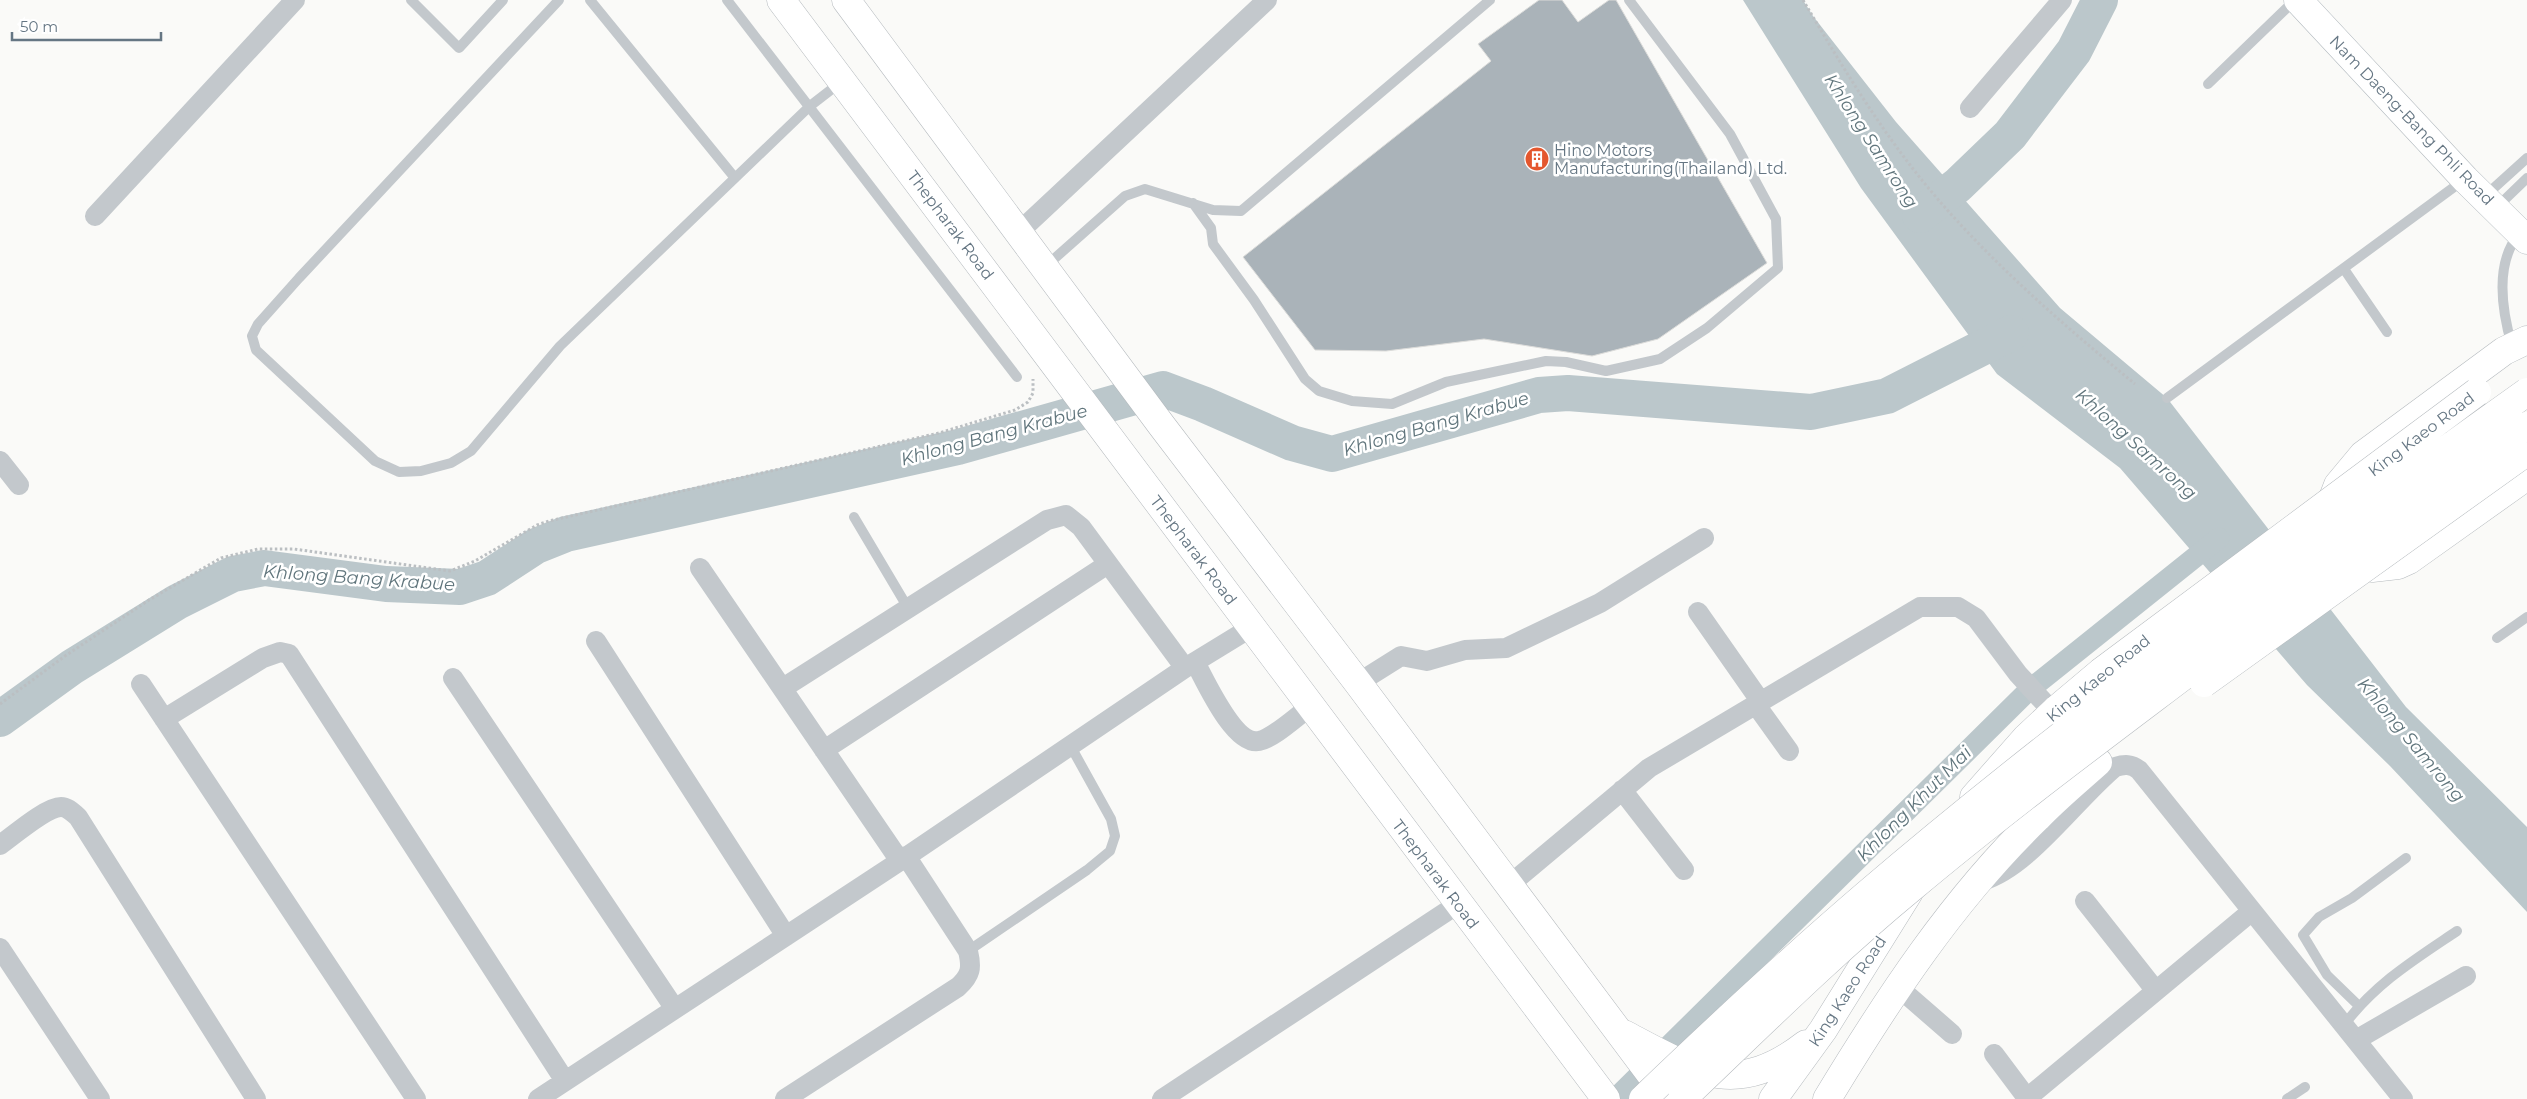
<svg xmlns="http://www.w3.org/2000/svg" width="2527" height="1099" font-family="Montserrat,sans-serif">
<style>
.water{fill:#bbc7cb}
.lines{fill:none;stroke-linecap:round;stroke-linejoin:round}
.canal{stroke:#bbc7cb;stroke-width:21}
.river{stroke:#bbc7cb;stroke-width:36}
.building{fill:#aab3b9;stroke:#dcdcda}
.secondary-casing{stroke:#b3babf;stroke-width:29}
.primary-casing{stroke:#b5babe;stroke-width:29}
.path{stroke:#bbbfc2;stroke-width:3;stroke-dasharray:2.5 2.5;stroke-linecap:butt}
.lane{stroke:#c3c8cc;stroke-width:10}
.street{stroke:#c3c8cc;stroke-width:20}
.secondary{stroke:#fff;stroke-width:28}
.primary{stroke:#fff;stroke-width:28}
.primary-bridge-casing{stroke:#b5babe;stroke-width:29;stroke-linecap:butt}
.primary-bridge{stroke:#fff;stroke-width:28}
.labels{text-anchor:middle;stroke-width:5;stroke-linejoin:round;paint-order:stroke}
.street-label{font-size:16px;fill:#657683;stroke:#fff}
.poi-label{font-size:16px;fill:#657683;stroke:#fff;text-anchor:start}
.water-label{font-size:18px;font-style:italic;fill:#60757c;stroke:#fff}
</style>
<rect width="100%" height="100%" fill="#fafaf8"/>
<!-- water -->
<path class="water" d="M1743,0H1803L1813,16L1896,122L2060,308L2167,398L2406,707L2527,827V912L2390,766L2307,685L2120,468L1997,374L1861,188Z"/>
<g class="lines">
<!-- canal -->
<path class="canal" d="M1615,1099L2029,690L2219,538"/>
<!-- river -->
<path class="river" d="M1920,215L1958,185L2010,135L2074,51L2100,0
M0,719L72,667L177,602L233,574L264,568L386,584L460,587L487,578L536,546L566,534L958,447L1163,389L1203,404L1292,443L1332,454L1539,395L1568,393L1811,412L1887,396L2011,333"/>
</g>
<!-- building -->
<path class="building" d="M1539,0H1562L1578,22L1609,0H1616L1767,263L1658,339L1592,356L1484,339L1386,351L1315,350L1243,257L1491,61L1478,44Z"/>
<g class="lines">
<defs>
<path id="secondary" d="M2298,0L2465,179L2527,240"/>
<path id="primary" d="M781,0L1606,1099
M846,0L1162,426L1358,683L1669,1099
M2333,498L2338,485L2363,455L2504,351L2527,340
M2360,551L2372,568L2398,565L2409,560L2527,476
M1974,797L2026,738L2057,709
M1624,1034C1694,1071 1735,1099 1806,1044
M1773,1099L1823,1030L1909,892
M1827,1099C1887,1000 1953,899 2037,818C2056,798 2078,780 2098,762"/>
</defs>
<!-- secondary casing -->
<use href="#secondary" class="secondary-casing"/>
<!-- primary casing -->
<use href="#primary" class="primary-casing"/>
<!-- path -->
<path class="path" d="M1803,0C1836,56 1870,113 1910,165C1973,247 2056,319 2135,384
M0,704L65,656L149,600L221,558L258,549H294L450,571L475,561L537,525L549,521L939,433L1015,410L1028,402L1033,393V379"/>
<!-- lane -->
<path class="lane" d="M411,0L459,48L503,0
M559,0L299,278L258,324L252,336L256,350L375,461L399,472L421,471L451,463L471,451L560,346L810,106L841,82
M590,0L735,178
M727,0L1017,377
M2208,84L2295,0
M2485,196L2527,158
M1193,203L1211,228L1213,244L1254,300L1305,379L1319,391L1352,401L1392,404L1446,382L1546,361L1566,362L1606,371L1660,359L1707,328L1778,268L1776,219L1730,134L1629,0
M2497,207L2527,178
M1046,266L1125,196L1145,189L1213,210L1241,211L1490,0
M2344,269L2387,332
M2512,346C2502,311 2494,264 2519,234
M2167,398L2465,179
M854,517L908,608
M2497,638L2527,617
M968,951L1087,870L1110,851L1115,836L1111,819L1070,745
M2359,1006L2327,975L2303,935L2319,917L2352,898L2406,858
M2344,1025C2376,983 2414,960 2457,931
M2287,1099L2305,1087"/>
<!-- street -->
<path class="street" d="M1970,108L2062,0
M95,216L295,0
M1019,232L1267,0
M0,461L19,485
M700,568L900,861
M1698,612L1761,702
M596,641L786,936
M1195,662C1205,680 1234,746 1259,741C1274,738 1298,715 1311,706
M453,678L675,1009
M1358,683L1401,656L1427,661L1465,650L1506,648L1600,603L1704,538
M141,684L416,1099
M783,688L1047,520L1066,515L1081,527L1185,668
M1756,705L1789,751
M164,719L263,658L280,652L289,654L565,1081
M824,750L1108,564
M1622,790L1684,870
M0,845C13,836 46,807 61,807C68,807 73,813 78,817L256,1099
M1982,881C2028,868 2076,799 2115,767C2125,764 2131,764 2139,770L2403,1099
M1508,886L1649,768L1920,607H1958L1976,618L2018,674L2053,712
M2085,901L2156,991
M0,948L100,1099
M1898,987L1952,1034
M2356,1040L2466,976
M1994,1054L2027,1098
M538,1099L900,861L1185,668L1252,627
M785,1099L958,987C971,975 972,968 968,951L906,856
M1162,1099L1458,904
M2026,1099L2252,911"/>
<!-- secondary -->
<use href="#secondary" class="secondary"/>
<!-- primary -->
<use href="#primary" class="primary"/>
<defs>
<path id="primary-bridge" d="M2204,683L2522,455
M2057,709L2101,672L2477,392
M1643,1099C1716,1029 1789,961 1866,895C2076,715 2302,553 2527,392
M1682,1099C1757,1028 1830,955 1910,889C2010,805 2115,728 2219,649C2320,572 2419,492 2527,426"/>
</defs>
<!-- primary-bridge casing -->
<use href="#primary-bridge" class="primary-bridge-casing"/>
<!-- primary-bridge -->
<use href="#primary-bridge" class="primary-bridge"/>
</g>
<!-- icons -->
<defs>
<symbol id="building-disc" viewBox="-11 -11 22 22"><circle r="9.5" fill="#e4572e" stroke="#fff"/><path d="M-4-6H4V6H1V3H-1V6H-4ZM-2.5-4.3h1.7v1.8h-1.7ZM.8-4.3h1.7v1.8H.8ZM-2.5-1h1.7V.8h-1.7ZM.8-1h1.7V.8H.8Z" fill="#fff"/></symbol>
</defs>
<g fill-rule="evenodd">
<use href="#building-disc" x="1523" y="145" width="28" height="28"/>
</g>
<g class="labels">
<!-- street labels -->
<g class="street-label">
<text transform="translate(2412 120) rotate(46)" y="6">Nam Daeng-Bang Phli Road</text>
<text transform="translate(951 225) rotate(53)" y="6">Thepharak Road</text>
<text transform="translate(2421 434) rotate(-37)" y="6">King Kaeo Road</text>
<text transform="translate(1194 550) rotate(53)" y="6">Thepharak Road</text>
<text transform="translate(2098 678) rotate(-39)" y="6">King Kaeo Road</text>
<text transform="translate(1436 874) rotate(53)" y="6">Thepharak Road</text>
<text transform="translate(1847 991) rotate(-57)" y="6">King Kaeo Road</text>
</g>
<!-- poi labels -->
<g class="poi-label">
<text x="1554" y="156">Hino Motors<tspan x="1554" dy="18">Manufacturing(Thailand) Ltd.</tspan></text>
</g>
<!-- water labels -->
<g class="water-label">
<text transform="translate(1871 141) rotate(57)" y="6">Khlong Samrong</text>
<text transform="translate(1436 424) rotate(-16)" y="6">Khlong Bang Krabue</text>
<text transform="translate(994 435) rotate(-15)" y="6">Khlong Bang Krabue</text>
<text transform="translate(2136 444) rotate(42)" y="6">Khlong Samrong</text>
<text transform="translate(359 578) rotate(4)" y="6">Khlong Bang Krabue</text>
<text transform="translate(2411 740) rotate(50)" y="6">Khlong Samrong</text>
<text transform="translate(1914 804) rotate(-45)" y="6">Khlong Khut Mai</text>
</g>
</g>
<!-- scale -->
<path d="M12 32v8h149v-8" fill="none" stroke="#657683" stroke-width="2.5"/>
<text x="20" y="32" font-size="15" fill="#657683" stroke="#ffffff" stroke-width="4" paint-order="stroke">50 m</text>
</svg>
